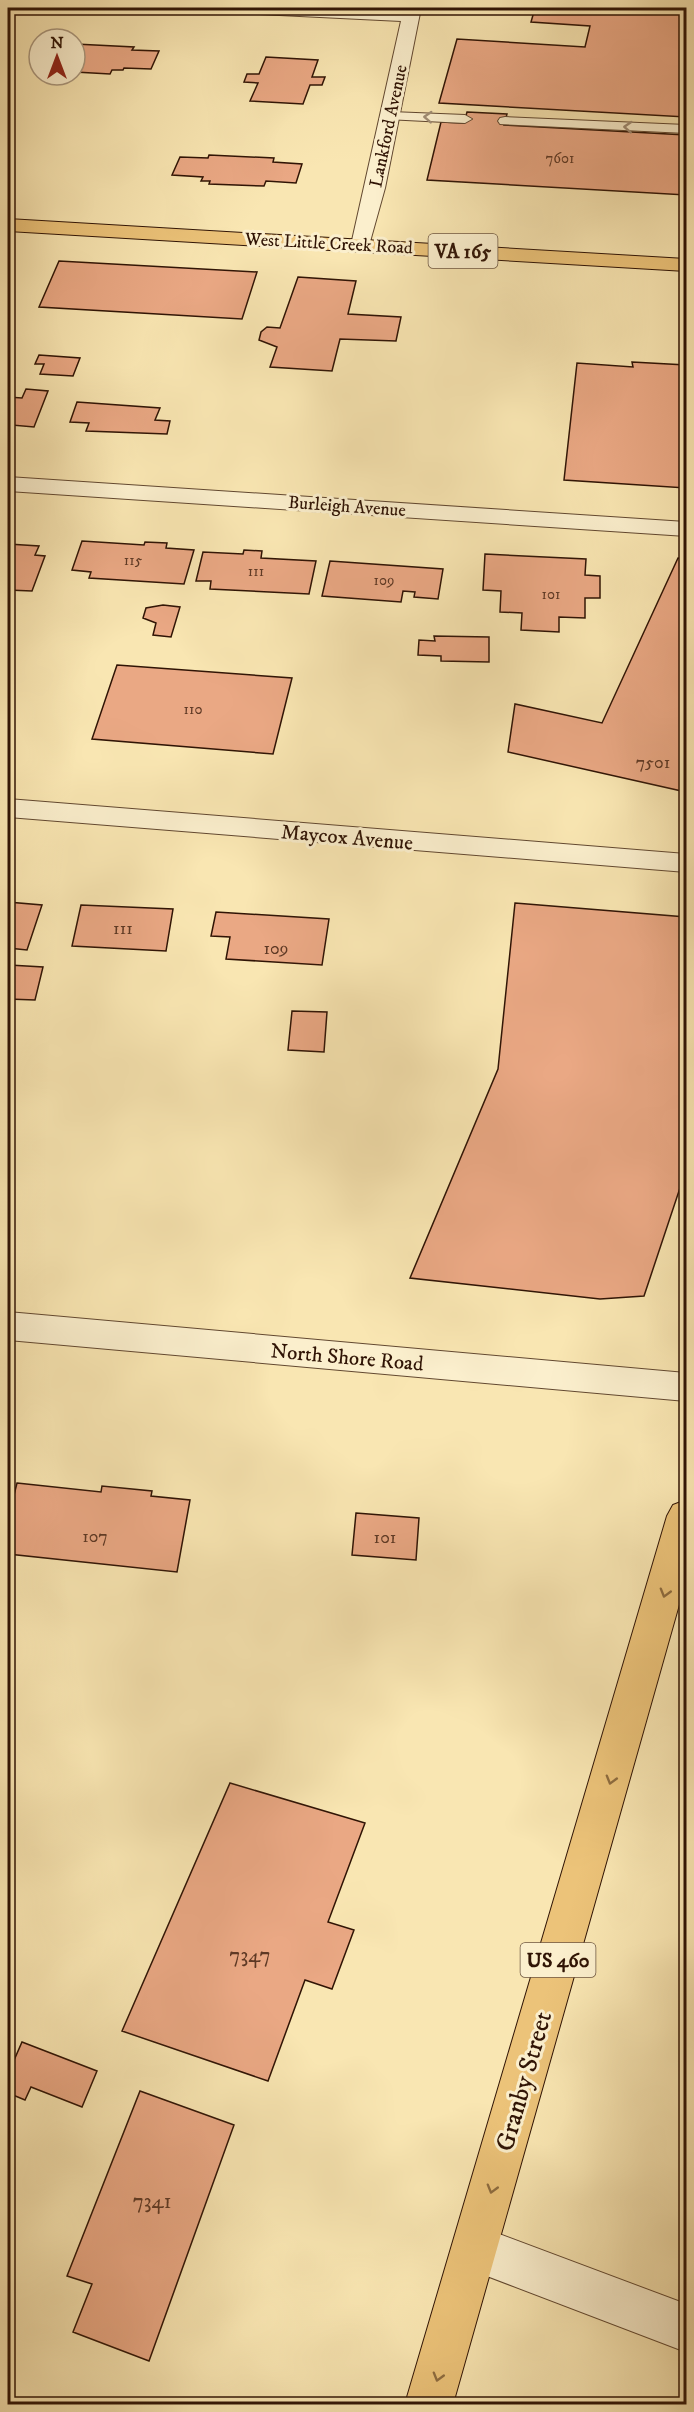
<svg xmlns="http://www.w3.org/2000/svg" width="694" height="2412" font-family="'IM FELL DW Pica',serif">
<style>
.building{fill:#eaa884;stroke:#301405;stroke-width:1.5}
.lines{fill:none;stroke-linecap:round;stroke-linejoin:round}
.lane-casing{stroke:#624830;stroke-width:2}
.street-casing{stroke:#624830;stroke-width:2}
.primary-casing{stroke:#301405;stroke-width:2}
.lane{fill:#fbefcd;fill-rule:evenodd}
.street{fill:#fbefcd;fill-rule:evenodd}
.primary{fill:#ecc379;fill-rule:evenodd}
.oneway{stroke:#a08c73}
.oneway2{stroke:#8e6c3f}
.labels{text-anchor:middle;stroke-width:6;stroke-linejoin:round;paint-order:stroke}
.far-number-label{font-size:15px;fill:#5e3925}
.far-street-label{font-size:18px;fill:#301405;stroke:#fbefcd}
.number-label{font-size:18px;fill:#5e3925}
.shield{fill:#fbefcd;stroke:#6d5641;stroke-width:1.5}
.shield-label{font-size:20px;font-weight:bold;fill:#301405}
.street-label{font-size:21px;fill:#301405;stroke:#fbefcd}
.near-number-label{font-size:21px;fill:#5e3925}
.near-street-label{font-size:26px;fill:#301405;stroke:#fbefcd}
</style>
<rect width="100%" height="100%" fill="#f9e6b2"/>
<filter id="stains"><feTurbulence type="fractalNoise" baseFrequency=".00333" numOctaves="4"/><feColorMatrix values="0 0 0 0 .2 0 0 0 0 .09 0 0 0 0 .02 0 0 0 .5 -.17"/></filter>
<radialGradient id="worn" r=".72"><stop offset=".6" stop-color="#630" stop-opacity="0"/><stop offset="1" stop-color="#630" stop-opacity=".3"/></radialGradient>
<!-- building -->
<path class="building" d="M535,8H686V117L439,103L457,39L585,47L590,26L531,22Z
M75,44L134,47L132,50L159,51L151,69L124,68L123,70H112L110,74L75,72Z
M266,57L318,60L312,77H325L322,85H310L303,104L250,101L258,83L244,82L247,74H259Z
M467,112L507,114L504,125L686,135V195L427,180L441,122L464,123Z
M209,155L274,158L273,162L302,164L296,183L266,181L264,186L209,184L210,181H201L203,177L172,175L180,157L208,158Z
M59,261L257,272L242,319L39,307Z
M298,277L356,281L348,314L401,317L396,341L340,339L332,371L270,367L277,347L259,340L261,332L267,327L280,328Z
M39,355L80,358L73,376L40,374L44,364H35Z
M632,362L686,365V488L564,480L577,363L633,367Z
M26,389L48,391L34,427L12,425L10,430H8V397L22,398Z
M77,402L160,408L155,420L170,421L167,434L86,431L89,423L70,422Z
M82,541L144,545L145,542L167,543L166,548L194,550L184,584L89,578L91,572L72,570Z
M8,544L39,546L35,555L45,556L32,591L8,590Z
M244,550L262,551L261,558L316,561L309,594L210,589L211,581H196L203,552L243,554Z
M485,554L586,559L585,575L600,576V598H585V618L559,617V632L521,630L522,613L500,612L501,591L483,590Z
M678,558L686,559V792L508,752L515,704L602,723Z
M330,561L443,569L438,599L414,597L415,592L403,591L401,602L322,596Z
M163,605L180,607L171,637L153,635L156,623L143,618L146,608Z
M434,636L489,637V662L441,661V656L418,655L419,640L435,641Z
M117,665L292,678L273,754L92,739Z
M8,892H11L8,902L42,905L27,950L8,948Z
M515,903L686,917V1170L644,1296L600,1299L410,1278L498,1069Z
M81,905L173,909L166,951L72,946Z
M216,912L329,919L322,965L226,959L230,937L211,936Z
M9,965L43,967L35,1000L8,999Z
M292,1011L327,1012L324,1052L288,1050Z
M17,1483L101,1492L102,1486L152,1491L151,1496L190,1500L177,1572L8,1554V1519Z
M356,1513L419,1518L416,1560L352,1555Z
M230,1783L365,1823L328,1922L354,1930L332,1989L305,1980L268,2081L122,2031Z
M22,2042L97,2071L82,2107L31,2087L25,2100L8,2093V2074Z
M140,2091L234,2125L149,2361L73,2332L92,2284L67,2276Z"/>
<g class="lines">
<defs>
<path id="lane" d="M391,112L465,115L472,119L465,123L386,119L384,116Z
M505,117L686,125V133L500,124L498,121L500,118Z"/>
<path id="street" d="M232,8H339L403,11L404,8H421L385,188L368,249H354L351,245L401,21L241,13L235,12Z
M8,477L686,522V536L8,491Z
M8,799L686,854V872L8,817Z
M8,1312L686,1373V1401L8,1340Z
M475,2225L686,2304V2352L458,2265L452,2248L458,2231Z"/>
<path id="primary" d="M8,219L686,259V271L8,231Z
M686,1500V1580L453,2404H405L667,1516L673,1505Z"/>
</defs>
<!-- lane casing -->
<use href="#lane" class="lane-casing"/>
<!-- street casing -->
<use href="#street" class="street-casing"/>
<!-- primary casing -->
<use href="#primary" class="primary-casing"/>
<!-- lane -->
<use href="#lane" class="lane"/>
<!-- street -->
<use href="#street" class="street"/>
<!-- primary -->
<use href="#primary" class="primary"/>
</g>
<!-- one-way arrows -->
<defs><path id="oneway-chevron" d="M-2-3.5L2.5 0L-2 3.5" fill="none" stroke-width="1.6" stroke-linecap="round" stroke-linejoin="round" transform="scale(1.5)"/></defs>
<g class="oneway">
<use href="#oneway-chevron" transform="translate(428 117) rotate(-177)"/>
<use href="#oneway-chevron" transform="translate(628 127) rotate(-177)"/>
</g>
<g class="oneway2">
<use href="#oneway-chevron" transform="translate(665 1593) rotate(106)"/>
<use href="#oneway-chevron" transform="translate(611 1780) rotate(106)"/>
<use href="#oneway-chevron" transform="translate(492 2189) rotate(106)"/>
<use href="#oneway-chevron" transform="translate(438 2377) rotate(106)"/>
</g>
<g class="labels">
<!-- far-number labels -->
<g class="far-number-label">
<text x="560" y="163">7601</text>
<text x="133" y="565">115</text>
<text x="256" y="576">111</text>
<text x="384" y="585">109</text>
<text x="551" y="599">101</text>
<text x="193" y="714">110</text>
</g>
<!-- far-street labels -->
<g class="far-street-label">
<text transform="translate(388 126) rotate(-78)" y="6">Lankford Avenue</text>
<text transform="translate(329 243) rotate(3)" y="6">West Little Creek Road</text>
<text transform="translate(347 506) rotate(4)" y="6">Burleigh Avenue</text>
</g>
<!-- number labels -->
<g class="number-label">
<text x="653" y="768">7501</text>
<text x="123" y="934">111</text>
<text x="276" y="954">109</text>
<text x="95" y="1542">107</text>
<text x="385" y="1543">101</text>
</g>
<!-- shield labels -->
<g class="shield">
<rect x="428.5" y="234" width="69" height="34" rx="4.5"/>
<rect x="520.5" y="1943" width="75" height="34" rx="4.5"/>
</g>
<g class="shield-label">
<text x="463" y="258">VA 165</text>
<text x="558" y="1967">US 460</text>
</g>
<!-- street labels -->
<g class="street-label">
<text transform="translate(347 837) rotate(5)" y="7">Maycox Avenue</text>
<text transform="translate(347 1357) rotate(5)" y="7">North Shore Road</text>
</g>
<!-- near-number labels -->
<g class="near-number-label">
<text x="250" y="1962">7347</text>
<text x="152" y="2208">7341</text>
</g>
<!-- near-street labels -->
<g class="near-street-label">
<text transform="translate(523 2081) rotate(-74)" y="9">Granby Street</text>
</g>
</g>
<!-- margin -->
<rect width="694" height="2412" fill="none" stroke="#f9e6b2" stroke-width="30"/>
<rect x="9" y="9" width="676" height="2394" fill="none" stroke="#301405" stroke-width="3"/>
<rect x="15" y="15" width="664" height="2382" fill="none" stroke="#301405" stroke-width="1.5"/>
<!-- north arrow -->
<g transform="translate(57 57)"><circle r="28" fill="#fbefcd" stroke="#aa977d" stroke-width="1.5"/>
<path d="M0-4.5L10 22L0 15L-10 22Z" fill="#8f2418"/>
<text y="-9" font-size="16" font-weight="bold" text-anchor="middle" fill="#301405">N</text>
</g>
<rect width="100%" height="100%" filter="url(#stains)"/>
<rect width="100%" height="100%" fill="url(#worn)"/>
</svg>
